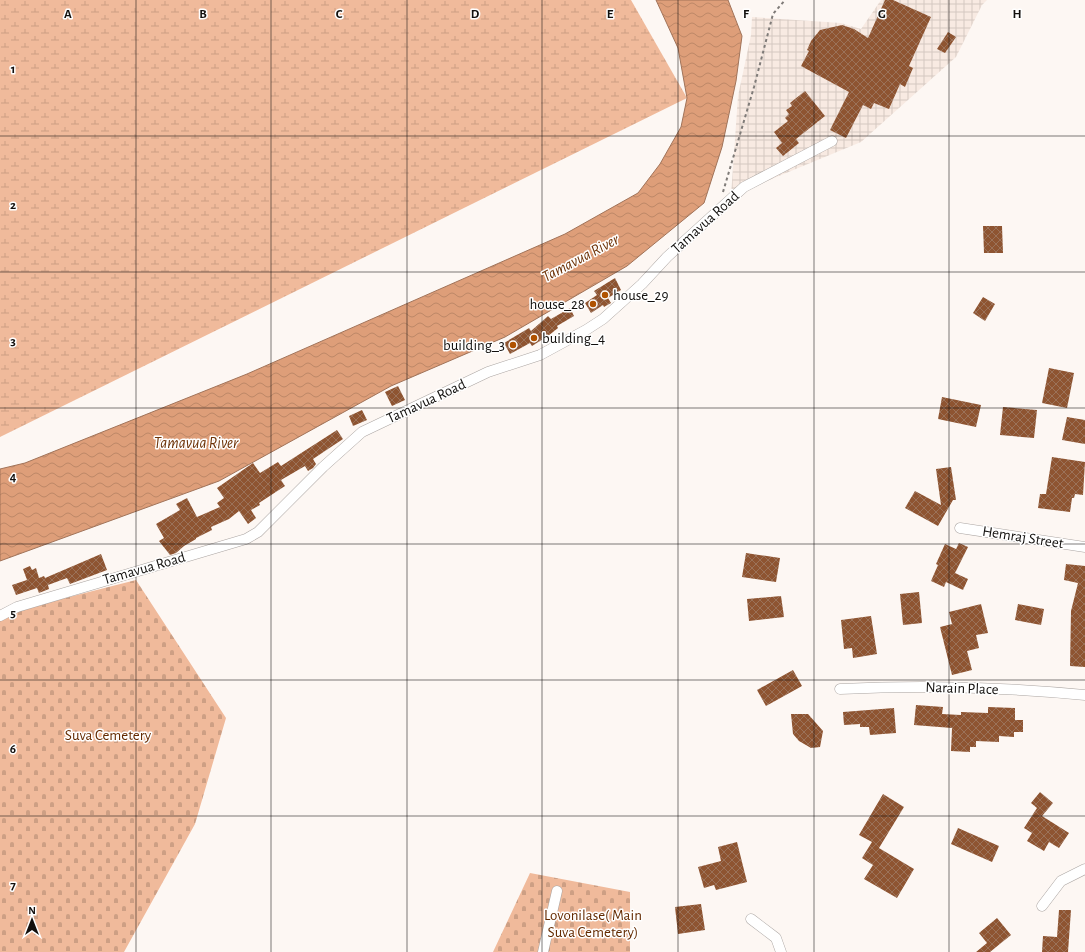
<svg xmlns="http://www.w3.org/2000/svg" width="1085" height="952" font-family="'Alegreya Sans',sans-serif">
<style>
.industrial{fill:url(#industrial-grid)}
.wetland{fill:url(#wetland-marsh)}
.cemetery{fill:url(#cemetery-stones)}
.water{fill:url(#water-waves);stroke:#a17359}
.building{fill:url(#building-cross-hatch)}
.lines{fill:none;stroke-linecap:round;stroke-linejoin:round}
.minor-casing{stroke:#aba5a2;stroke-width:11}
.path{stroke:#7f7b78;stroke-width:2;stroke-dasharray:3 3;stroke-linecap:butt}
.minor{stroke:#fff;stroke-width:10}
.grid{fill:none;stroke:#12100e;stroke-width:1;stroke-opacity:0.55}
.poi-dot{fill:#b05200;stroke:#fff;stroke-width:1.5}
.labels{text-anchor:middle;stroke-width:3;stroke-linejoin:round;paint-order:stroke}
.street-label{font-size:15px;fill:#12100e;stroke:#fff}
.poi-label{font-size:15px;fill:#12100e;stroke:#fff;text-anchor:start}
.park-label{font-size:15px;fill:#642a00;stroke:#fff}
.water-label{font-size:16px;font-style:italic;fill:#6e3308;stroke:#fff}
.grid-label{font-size:13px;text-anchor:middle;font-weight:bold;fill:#12100e;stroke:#fff;stroke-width:3;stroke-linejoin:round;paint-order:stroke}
</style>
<defs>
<pattern id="industrial-grid" width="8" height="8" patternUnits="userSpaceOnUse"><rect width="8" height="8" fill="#f8eae2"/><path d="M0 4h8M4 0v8" fill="none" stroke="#d4c8c1"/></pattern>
<pattern id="wetland-marsh" width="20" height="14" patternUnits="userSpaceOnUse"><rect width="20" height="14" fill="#f0ba9b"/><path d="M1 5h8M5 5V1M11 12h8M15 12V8" fill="none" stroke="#cd9f84"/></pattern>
<pattern id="cemetery-stones" width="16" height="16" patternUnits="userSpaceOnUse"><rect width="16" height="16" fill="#f0ba9b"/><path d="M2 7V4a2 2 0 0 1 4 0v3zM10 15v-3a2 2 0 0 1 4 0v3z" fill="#cd9f84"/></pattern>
<pattern id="water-waves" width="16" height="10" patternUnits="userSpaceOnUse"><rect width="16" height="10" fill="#de9e79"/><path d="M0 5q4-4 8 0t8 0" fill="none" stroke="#bd8767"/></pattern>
<pattern id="building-cross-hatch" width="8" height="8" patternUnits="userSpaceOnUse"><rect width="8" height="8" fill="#8e5431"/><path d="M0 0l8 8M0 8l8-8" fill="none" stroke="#9b7259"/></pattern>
</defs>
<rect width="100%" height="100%" fill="#fdf7f3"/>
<!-- industrial -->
<path class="industrial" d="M881,0H987L982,5L956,57L861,142L731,196L738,96L751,35L752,17L841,23L861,29Z"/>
<!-- wetland -->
<path class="wetland" d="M0,0H631L687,98L0,437Z"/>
<!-- cemetery -->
<path class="cemetery" d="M136,580L226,718L195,824L124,952H0V620L18,610Z
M530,873L630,892V952H493Z"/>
<!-- water -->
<path class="water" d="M656,0H728L742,36L736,81L722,147L704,203L627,266L505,337L391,386L219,481L0,561V469L25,463L247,374L565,234L638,193L660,164L681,127L687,98L678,48Z"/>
<!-- building -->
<path class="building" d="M885,0H893L931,17L909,66L913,68L905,87L900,84L889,109L874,103L871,109L863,105L846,138L830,130L849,92L801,66L809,51L807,50L811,41L820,30L842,25L854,29L868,38Z
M948,32L956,37L945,53L937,49Z
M805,91L825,116L796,139L799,143L783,156L776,148L782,143L774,132L788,121L785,118L789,114L786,110L792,106L790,103Z
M983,226H1002L1003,253H984Z
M615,278L621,290L608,298L611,303L604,307L603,305L591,313L585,303L597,295L594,291Z
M983,297L995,304L985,321L973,313Z
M570,308L574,316L557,326L558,328L548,336L532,346L530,343L510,354L504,343L529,328L531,331L548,316L551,319Z
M1049,368L1074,373L1067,408L1042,403Z
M398,386L405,400L392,406L385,392Z
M942,397L981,405L976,427L938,419Z
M1003,407L1037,410L1034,438L1000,435Z
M362,410L367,420L353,426L349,416Z
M1067,417L1085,420V444L1062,440Z
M337,430L343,439L313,459L316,464L313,468L308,471L305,466L281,480L285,486L259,503L260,505L251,510L256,518L248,524L239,511L229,519L211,527L212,530L196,538V539L184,546L176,553L170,555L159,541L164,538L156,524L180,510L176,504L187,498L197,517L220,507L217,503L224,498L217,488L253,463L260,473L278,462L281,466Z
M1052,457L1085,462L1083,495L1075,494L1074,498H1072L1070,512L1038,508L1040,494H1046Z
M951,467L956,500H953L938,526L905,508L915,491L941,505L936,469Z
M959,543L968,547L955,573L968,579L963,590L946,582L944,587L931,581L938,565L936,564L945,544L956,549Z
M746,553L780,558L776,582L742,577Z
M101,554L107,570L70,584L67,578L48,585L49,589L39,593L37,588L16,595L12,585L27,580L23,569L30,566L32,570L36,568L39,578L44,576L45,578Z
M1066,564L1085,566V667L1070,666L1071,611L1078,583L1064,580Z
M919,592L922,623L903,625L900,594Z
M781,596L784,617L749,621L747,599Z
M981,604L988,633L976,635L979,648L967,651L972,670L952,675L940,627L952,624L949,612Z
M1018,604L1044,609L1041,625L1015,620Z
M871,616L877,654L853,658L852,648L844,649L841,620Z
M793,670L802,686L766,706L757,690Z
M916,705L943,707L942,714L961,715V712L988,713V707L1015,708V720H1023V732H1014V737L999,736V742L976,741V747H970V752L951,751L952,728L914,725Z
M894,708L896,733L870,735L869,727H860V724L844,725L843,712Z
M791,714H808L823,731L820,747L811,748L799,741L793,734Z
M1040,792L1053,803L1042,816L1069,833L1059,848L1049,842L1044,851L1027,841L1032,833L1024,828L1037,808L1031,803Z
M883,794L904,807L879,848L914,869L897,898L864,879L873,865L862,858L872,842L859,835Z
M958,828L999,846L992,862L951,844Z
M737,842L747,882L716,890L714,885L704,888L698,867L721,861L718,847Z
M701,904L705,930L678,934L675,907Z
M1059,910H1071L1068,952H1042L1043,936L1057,937Z
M997,918L1011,935L990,952H976L987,943L979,933Z"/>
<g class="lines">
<defs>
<path id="minor" d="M960,528L1085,547
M0,616L17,607L246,539L258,532L323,467L362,432L488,372L540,355L586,330L603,319L642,284L667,257L744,187L832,141
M840,689C921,685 1004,687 1085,695
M1042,906L1061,881L1085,869
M751,919L776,938L781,952
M543,952L557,891"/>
</defs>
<!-- minor casing -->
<use href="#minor" class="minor-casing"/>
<!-- path -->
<path class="path" d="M723,192L754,87L773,14L785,0"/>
<!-- minor -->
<use href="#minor" class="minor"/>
</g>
<!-- grid -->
<path class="grid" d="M136,0V952M271,0V952M407,0V952M542,0V952M678,0V952M814,0V952M949,0V952M0,136H1085M0,272H1085M0,408H1085M0,544H1085M0,680H1085M0,816H1085"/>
<!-- markers -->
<g class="poi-dot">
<circle cx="605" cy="295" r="4"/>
<circle cx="593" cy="304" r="4"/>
<circle cx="534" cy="338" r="4"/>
<circle cx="513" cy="345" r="4"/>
</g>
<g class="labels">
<!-- street labels -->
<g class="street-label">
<text transform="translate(705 222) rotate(-42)" y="5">Tamavua Road</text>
<text transform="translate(426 401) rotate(-25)" y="5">Tamavua Road</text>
<text transform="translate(1023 537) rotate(9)" y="5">Hemraj Street</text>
<text transform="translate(144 568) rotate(-16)" y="5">Tamavua Road</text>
<text transform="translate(962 688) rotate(2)" y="5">Narain Place</text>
</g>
<!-- poi labels -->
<g class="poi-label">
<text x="613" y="300">house_29</text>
<text x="585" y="309" text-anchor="end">house_28</text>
<text x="542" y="343">building_4</text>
<text x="505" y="350" text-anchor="end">building_3</text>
</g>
<!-- park labels -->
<g class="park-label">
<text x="108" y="740">Suva Cemetery</text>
<text x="593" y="920">Lovonilase( Main<tspan x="593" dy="17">Suva Cemetery)</tspan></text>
</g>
<!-- water labels -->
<g class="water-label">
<text transform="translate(580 257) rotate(-28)" y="6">Tamavua River</text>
<text x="196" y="448">Tamavua River</text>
</g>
</g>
<g class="grid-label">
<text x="68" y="18">A</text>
<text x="203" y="18">B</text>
<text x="339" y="18">C</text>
<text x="475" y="18">D</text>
<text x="610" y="18">E</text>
<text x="746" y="18">F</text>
<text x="882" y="18">G</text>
<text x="1017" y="18">H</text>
<text x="13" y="73">1</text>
<text x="13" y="209">2</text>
<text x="13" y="345">3</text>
<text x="13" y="481">4</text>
<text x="13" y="617">5</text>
<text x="13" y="753">6</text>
<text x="13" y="889">7</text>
</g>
<!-- north arrow -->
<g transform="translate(32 920)" stroke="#ffffff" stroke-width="3" paint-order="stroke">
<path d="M0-3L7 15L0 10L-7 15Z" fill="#12100e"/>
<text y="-6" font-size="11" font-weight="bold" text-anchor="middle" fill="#12100e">N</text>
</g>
</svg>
